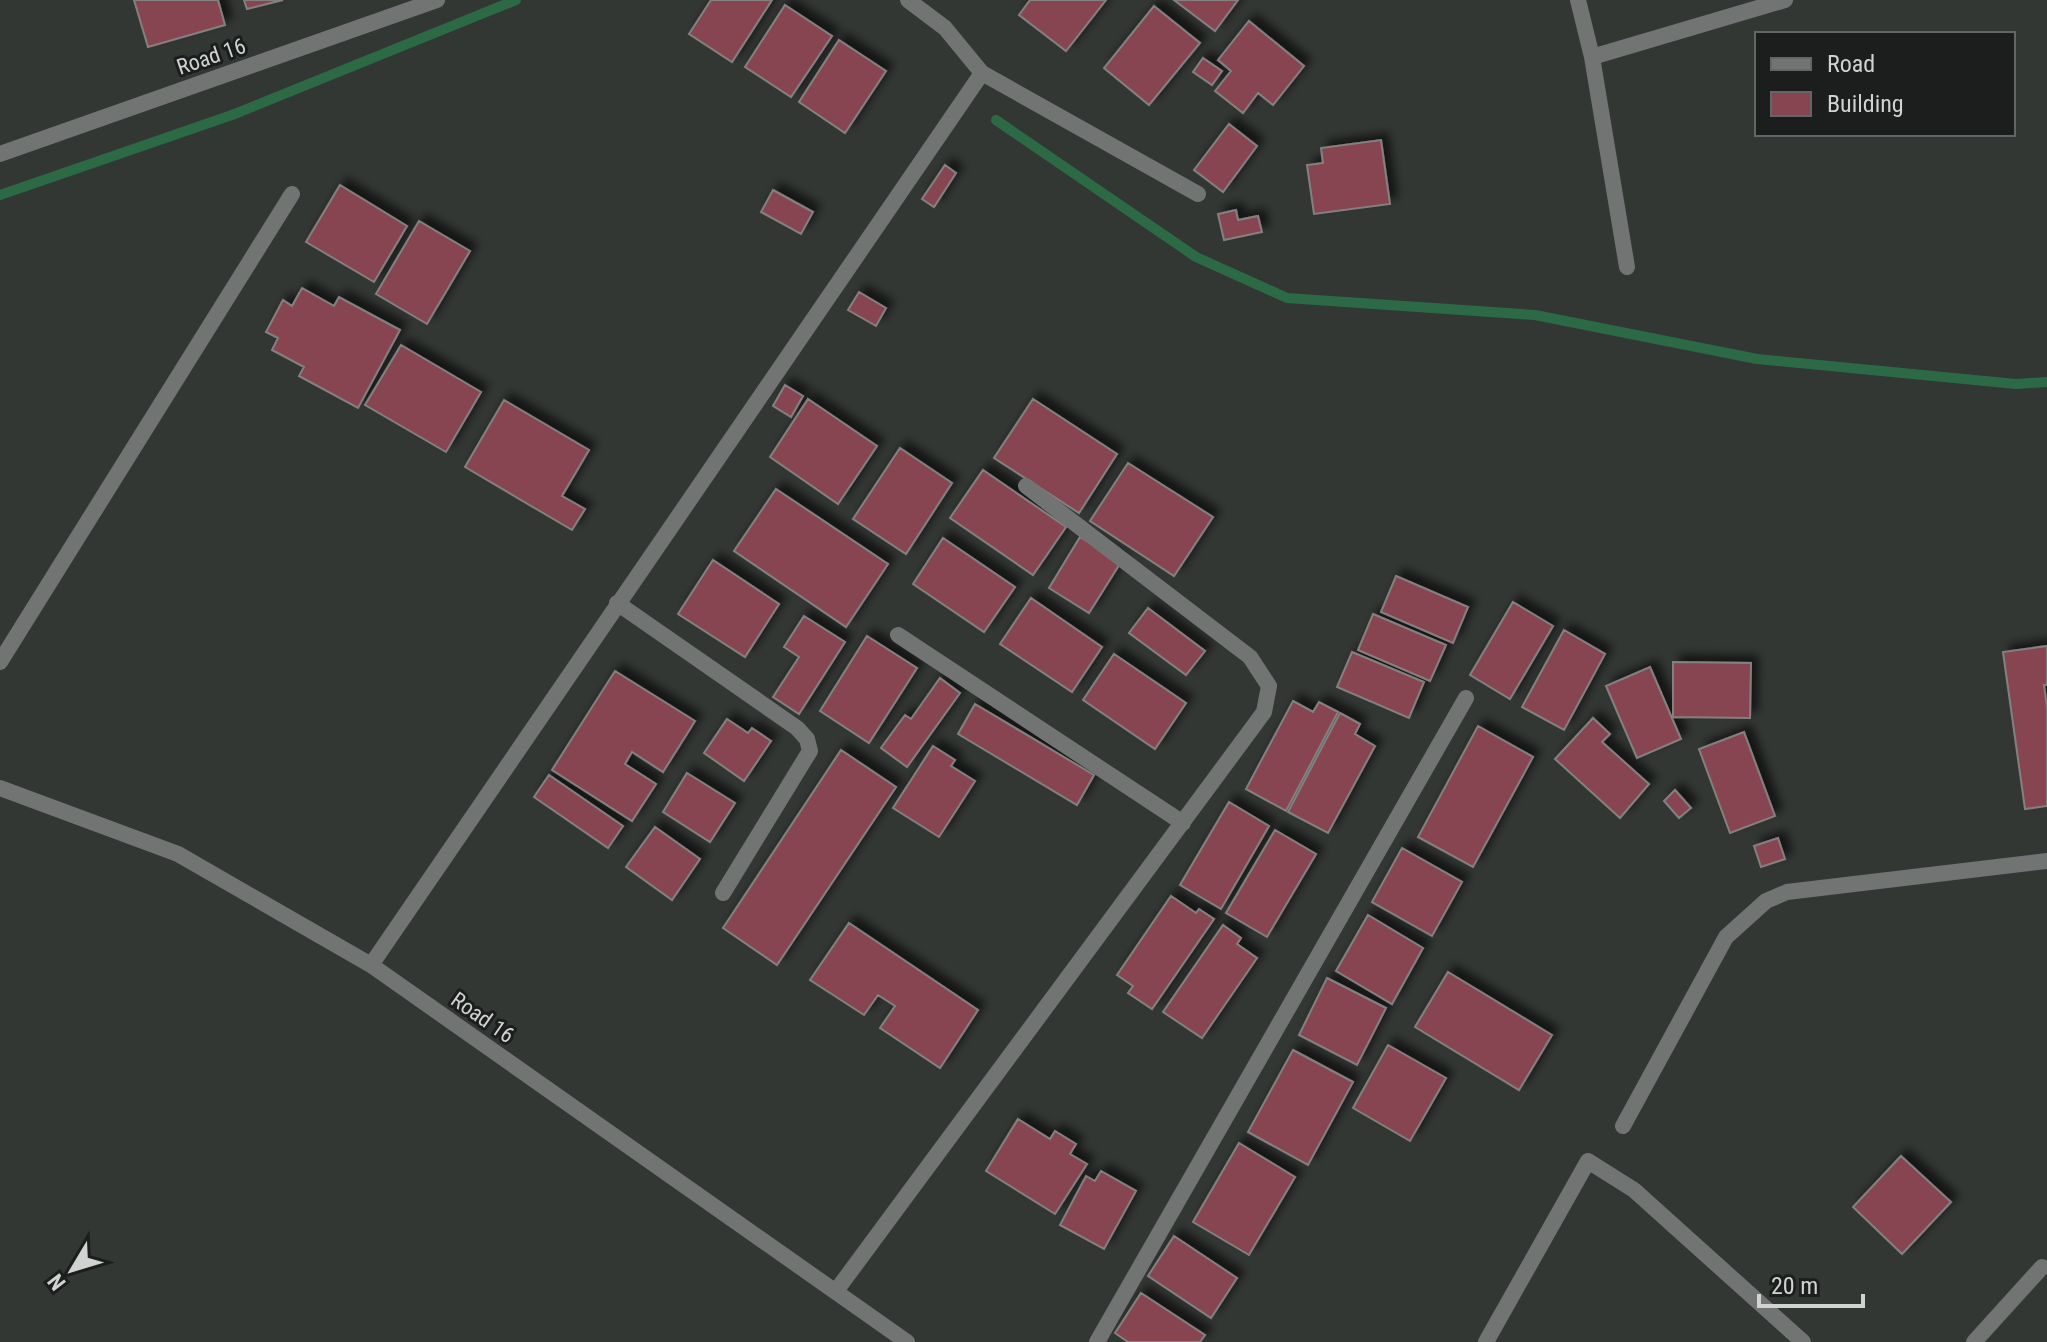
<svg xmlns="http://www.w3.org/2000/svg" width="2047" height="1342" font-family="'Roboto Condensed',sans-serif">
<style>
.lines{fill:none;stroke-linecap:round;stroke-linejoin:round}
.stream{stroke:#2b6a45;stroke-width:10}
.building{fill:#864551;stroke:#858080;stroke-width:2;filter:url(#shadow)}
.service{stroke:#727473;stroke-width:16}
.minor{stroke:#727473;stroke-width:16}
.labels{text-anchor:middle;stroke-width:6;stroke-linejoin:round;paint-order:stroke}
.street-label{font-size:22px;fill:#d1d3d2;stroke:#1c1e1d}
</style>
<defs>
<filter id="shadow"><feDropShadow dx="7" dy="-7" stdDeviation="4" flood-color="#0009"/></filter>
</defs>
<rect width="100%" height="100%" fill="#333734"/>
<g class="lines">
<!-- stream -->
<path class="stream" d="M996,120L1196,257L1287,298L1535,315L1757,359L2016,384L2047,382
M0,195L232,115L516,0"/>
</g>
<!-- building -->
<path class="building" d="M134,0H218L225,25L148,47Z
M244,0H283L247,9Z
M711,0H772L732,62L689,34Z
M1030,0H1106L1066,51L1019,15Z
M1174,0H1238L1215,31Z
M785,5L832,36L791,97L745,67Z
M1154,6L1200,43L1149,105L1104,68Z
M1249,21L1304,66L1273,105L1258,93L1243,113L1215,91L1231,71L1218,60Z
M839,40L886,71L845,133L799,102Z
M1203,58L1222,71L1212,85L1193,72Z
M1229,124L1257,146L1223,192L1194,170Z
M1381,140L1390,204L1314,214L1307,165L1323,163L1321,148Z
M945,165L956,173L934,207L922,199Z
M340,185L407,226L374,282L306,242Z
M773,190L813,212L801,234L761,212Z
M1236,210L1238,220L1258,216L1262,232L1224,240L1218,214Z
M419,221L470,251L427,324L376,294Z
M302,288L334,306L339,297L400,330L358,408L299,376L304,367L272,350L278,338L266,332L283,300L292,306Z
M859,292L886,308L876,326L848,310Z
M401,345L481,392L446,452L365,405Z
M785,385L803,396L791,417L773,406Z
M808,399L877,446L838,504L770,457Z
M1033,399L1117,454L1079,513L994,458Z
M504,400L589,450L562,496L585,509L572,530L465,467Z
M900,448L952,483L906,554L853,519Z
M1128,463L1213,517L1174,576L1090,521Z
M983,470L1066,527L1033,575L950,518Z
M776,489L888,564L846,627L734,551Z
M1080,537L1121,562L1089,613L1049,588Z
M943,538L1015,587L984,632L913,584Z
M713,560L779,604L745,657L678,614Z
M1396,576L1468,607L1453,643L1381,612Z
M1031,598L1102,647L1072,692L1000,644Z
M1513,602L1553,626L1510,699L1470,675Z
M1148,608L1205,651L1186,675L1129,633Z
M1373,614L1446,645L1430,681L1358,650Z
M804,616L845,642L799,714L773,697L799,657L784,647Z
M1564,630L1605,654L1564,730L1522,707Z
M867,636L917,668L869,743L820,711Z
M2047,646V685H2044L2047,707V806L2025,809L2003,652Z
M1352,652L1424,682L1409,718L1337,687Z
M1114,654L1186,703L1155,749L1083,700Z
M1673,662L1751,663L1750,718L1673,717Z
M1650,667L1681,739L1637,758L1606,686Z
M615,671L695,721L663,772L632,752L625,764L656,784L632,821L552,770Z
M940,678L960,693L907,767L881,748L905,715L911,719Z
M1293,701L1313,712L1319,702L1338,712L1286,811L1246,789Z
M975,704L1094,775L1077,805L958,734Z
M1340,713L1360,724L1355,734L1375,746L1328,833L1288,812Z
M1593,718L1610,734L1602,742L1649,784L1620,818L1555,759Z
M727,719L748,733L752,728L771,741L744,781L704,753Z
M1478,726L1533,757L1473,867L1418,837Z
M1744,732L1775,816L1730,833L1699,749Z
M933,746L955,760L951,766L975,781L939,837L893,808Z
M841,750L896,787L777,965L723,928Z
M687,773L735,803L710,842L663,812Z
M549,775L623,826L608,848L534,797Z
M1675,790L1691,808L1679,818L1664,801Z
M1229,802L1269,826L1221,909L1180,885Z
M655,827L700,859L672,900L626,867Z
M1275,830L1316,854L1267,937L1226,913Z
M1778,838L1785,859L1761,867L1754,846Z
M1402,848L1462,882L1432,936L1372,902Z
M1171,896L1196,913L1199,909L1214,919L1152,1009L1128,993L1133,986L1117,975Z
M1368,915L1423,948L1392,1004L1336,971Z
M849,923L978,1010L940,1068L880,1028L895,1006L878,995L864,1015L810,980Z
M1223,925L1241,938L1237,944L1257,958L1202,1038L1163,1012Z
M1448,972L1552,1035L1519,1090L1415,1027Z
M1327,978L1386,1008L1357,1065L1299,1035Z
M1388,1045L1446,1078L1410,1141L1353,1108Z
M1293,1050L1353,1082L1308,1165L1248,1132Z
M1018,1119L1050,1139L1055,1131L1076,1144L1070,1154L1087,1164L1055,1214L986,1171Z
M1239,1143L1295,1177L1249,1255L1193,1222Z
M1901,1156L1951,1202L1902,1254L1853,1207Z
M1101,1171L1136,1191L1104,1249L1060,1225L1086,1176L1095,1181Z
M1174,1236L1237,1278L1211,1318L1148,1276Z
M1141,1293L1205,1335L1200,1342H1128L1115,1333Z"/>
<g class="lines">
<!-- service -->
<path class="service" d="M1974,1342L2042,1267"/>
<!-- minor -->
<path class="minor" d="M1578,0L1592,57L1785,0
M1592,57L1627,267
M982,73L1198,194
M0,154L437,0
M617,603L797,728L807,739L810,751L805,759L723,893
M898,635L1183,823
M0,662L292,194
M0,788L178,854L371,965L907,1342
M371,965L982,73L945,28L908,0
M1623,1126L1726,937L1766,901L1787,892L2047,861
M836,1291L1264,712L1269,686L1250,657L1026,486
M1097,1342L1466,698
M1486,1342L1588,1161L1634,1190L1803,1342"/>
</g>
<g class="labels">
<!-- street labels -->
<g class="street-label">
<text transform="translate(211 56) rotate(-19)" y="8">Road 16</text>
<text transform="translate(483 1017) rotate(35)" y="8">Road 16</text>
</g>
</g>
<!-- legend -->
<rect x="1755" y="32" width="260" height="104" fill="#1c1e1d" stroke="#646665" stroke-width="2"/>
<rect x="1771" y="58" width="40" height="12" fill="#727473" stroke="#646665" stroke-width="2"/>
<text x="1827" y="72" font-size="24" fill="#d1d3d2">Road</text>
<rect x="1771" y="92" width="40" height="24" fill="#864551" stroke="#646665" stroke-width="2"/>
<text x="1827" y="112" font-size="24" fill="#d1d3d2">Building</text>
<!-- north arrow -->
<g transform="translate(72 1270) rotate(232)" stroke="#1c1e1d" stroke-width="6" paint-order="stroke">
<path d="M0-6L14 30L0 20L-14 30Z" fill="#d1d3d2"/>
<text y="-12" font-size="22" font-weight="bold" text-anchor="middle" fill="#d1d3d2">N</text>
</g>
<!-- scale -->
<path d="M1759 1294v12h104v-12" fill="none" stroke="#d1d3d2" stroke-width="4"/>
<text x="1771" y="1294" font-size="24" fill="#d1d3d2" stroke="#1c1e1d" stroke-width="6" paint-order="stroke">20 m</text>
</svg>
